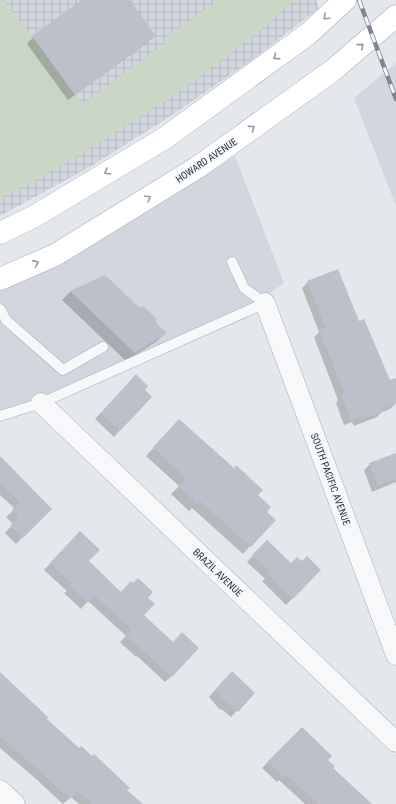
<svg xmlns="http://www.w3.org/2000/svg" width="396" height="804" font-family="'Roboto Condensed',sans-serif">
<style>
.built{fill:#d2d6de}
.industrial{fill:url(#industrial-grid)}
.grass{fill:#c9d6c5}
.shadow{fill:#0003}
.building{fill:#bbc0ca}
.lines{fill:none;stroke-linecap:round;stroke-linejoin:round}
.service-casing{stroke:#a9aeb7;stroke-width:11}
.minor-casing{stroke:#a9aeb7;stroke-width:21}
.secondary-casing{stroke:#a9aeb7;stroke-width:23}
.service{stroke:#f7f8fa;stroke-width:10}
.minor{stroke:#f7f8fa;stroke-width:20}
.secondary{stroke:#fff;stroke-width:22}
.rail-casing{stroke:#7d8696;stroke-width:4.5}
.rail{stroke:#f4f6f9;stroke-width:3;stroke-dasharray:9;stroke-linecap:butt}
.oneway{stroke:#959aa2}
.labels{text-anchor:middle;stroke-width:3;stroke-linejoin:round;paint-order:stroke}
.street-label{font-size:10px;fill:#2b3445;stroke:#f4f6f9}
</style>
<defs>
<pattern id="industrial-grid" width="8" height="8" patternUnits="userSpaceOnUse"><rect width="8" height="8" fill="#d2d6de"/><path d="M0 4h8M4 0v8" fill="none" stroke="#b4b8c0"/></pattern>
</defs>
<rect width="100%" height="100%" fill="#e4e7ec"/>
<!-- built -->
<path class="built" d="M396,63V206L354,98Z
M235,156L284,283L269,294L247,318L27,413L0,422V286L113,230Z"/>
<!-- industrial -->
<path class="industrial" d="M0,0H316L319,8L257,56L171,116L88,168L0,216Z"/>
<!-- grass -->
<path class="grass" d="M0,0H3L32,36L83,104L168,41L169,35L216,2V0H295L258,32L176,94L84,152L38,179L0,198Z"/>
<!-- shadow -->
<path class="shadow" d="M84,0H128L148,42L68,100L27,44L33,37Z
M105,276L165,333L157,341L126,361L62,300L70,292Z
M308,282L358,322L396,401V403L390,409L382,412L377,417L354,426L352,422L344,425L336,403L338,400L314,337L319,332L302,288Z
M130,382L120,430L114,437L95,419Z
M172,428L233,470L257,495L265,512L250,546L243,554L192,508L189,511L171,494L179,486L146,456Z
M396,454V482L372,492L364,470L370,464Z
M0,457L16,472L15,473L51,509L16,544L5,533L13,524L6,517L15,509L0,495Z
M80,532L87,561L121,594L147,598L143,615L172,676L165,682L137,656L136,657L120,642L126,636L88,601L81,609L64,593L67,591L44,570Z
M267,541L291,564L302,563L320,570L286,605L262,581L265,579L247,562Z
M225,679L253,693L231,717L221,709L220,710L209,697Z
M0,682L46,719L141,804H79L71,797L63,804L36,779L0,748Z
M302,728L327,760L360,804H305L279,780L277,782L262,768Z"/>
<!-- building -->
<path class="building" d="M82,0H130L156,36L75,95L32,36Z
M338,269L359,321L364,319L390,380L396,378V403L383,408L385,411L360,420L359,417L351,420L341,395L345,394L319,330L326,328L307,281Z
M105,275L140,308L143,306L157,319L155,322L167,333L135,353L70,291Z
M136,374L148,386L145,390L152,397L120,431L101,413Z
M179,419L234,468L236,465L263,490L258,495L271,507L267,512L276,520L251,547L200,501L197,504L178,486L186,478L153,447Z
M396,453V479L378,486L369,463Z
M0,456L52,509L23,538L10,526L19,517L12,510L20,502L0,483Z
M80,531L100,550L89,561L121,592L131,581L133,583L138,578L153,592L148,598L155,604L144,615L173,642L182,632L199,648L172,677L144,651H143L126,635L132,629L95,596L88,603L70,586L72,584L50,563Z
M267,540L291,563L297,557L302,561L307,556L321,570L293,599L268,574L270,572L252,555Z
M232,671L255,693L238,712L228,703L227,704L215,690Z
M0,672L48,717L47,719L79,748L81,746L92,756L94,754L130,788L127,790L143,804H92L78,791L70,799L42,773L17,751V752L0,736Z
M302,727L332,756L328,760L335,766L333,768L372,804H319L286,775L284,777L268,761Z"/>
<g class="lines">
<defs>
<path id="service" d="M232,262L244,288L265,303
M0,309L6,320L63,370L103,347
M0,416L41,403L265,303"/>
<path id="minor" d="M265,303L396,655
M41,403L396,742
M0,790L15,804"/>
<path id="secondary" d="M0,233L35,216L165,138L308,34L345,0
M0,279L55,255L198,167L332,71L396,16"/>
</defs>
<!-- service casing -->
<use href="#service" class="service-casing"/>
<!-- minor casing -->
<use href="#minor" class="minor-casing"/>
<!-- secondary casing -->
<use href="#secondary" class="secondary-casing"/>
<!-- service -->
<use href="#service" class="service"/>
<!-- minor -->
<use href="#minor" class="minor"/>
<!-- secondary -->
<use href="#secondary" class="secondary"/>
<defs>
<path id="rail" d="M359,0L396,99"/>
</defs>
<!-- rail casing -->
<use href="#rail" class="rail-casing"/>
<!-- rail -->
<use href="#rail" class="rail"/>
</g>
<!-- one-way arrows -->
<defs><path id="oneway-chevron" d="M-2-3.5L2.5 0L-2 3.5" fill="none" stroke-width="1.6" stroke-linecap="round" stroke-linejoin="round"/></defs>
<g class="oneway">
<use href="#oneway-chevron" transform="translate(326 17) rotate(137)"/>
<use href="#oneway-chevron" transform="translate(361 46) rotate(-41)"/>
<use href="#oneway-chevron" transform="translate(276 57) rotate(144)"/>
<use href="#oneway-chevron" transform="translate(252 128) rotate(-36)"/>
<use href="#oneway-chevron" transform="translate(107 172) rotate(149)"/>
<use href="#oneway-chevron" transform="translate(148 198) rotate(-31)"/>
<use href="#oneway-chevron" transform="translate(36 263) rotate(-24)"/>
</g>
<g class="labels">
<!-- street labels -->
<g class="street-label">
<text transform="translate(206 160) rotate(-34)" y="4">HOWARD AVENUE</text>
<text transform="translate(331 479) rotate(70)" y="4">SOUTH PACIFIC AVENUE</text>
<text transform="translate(218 572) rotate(44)" y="4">BRAZIL AVENUE</text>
</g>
</g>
</svg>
